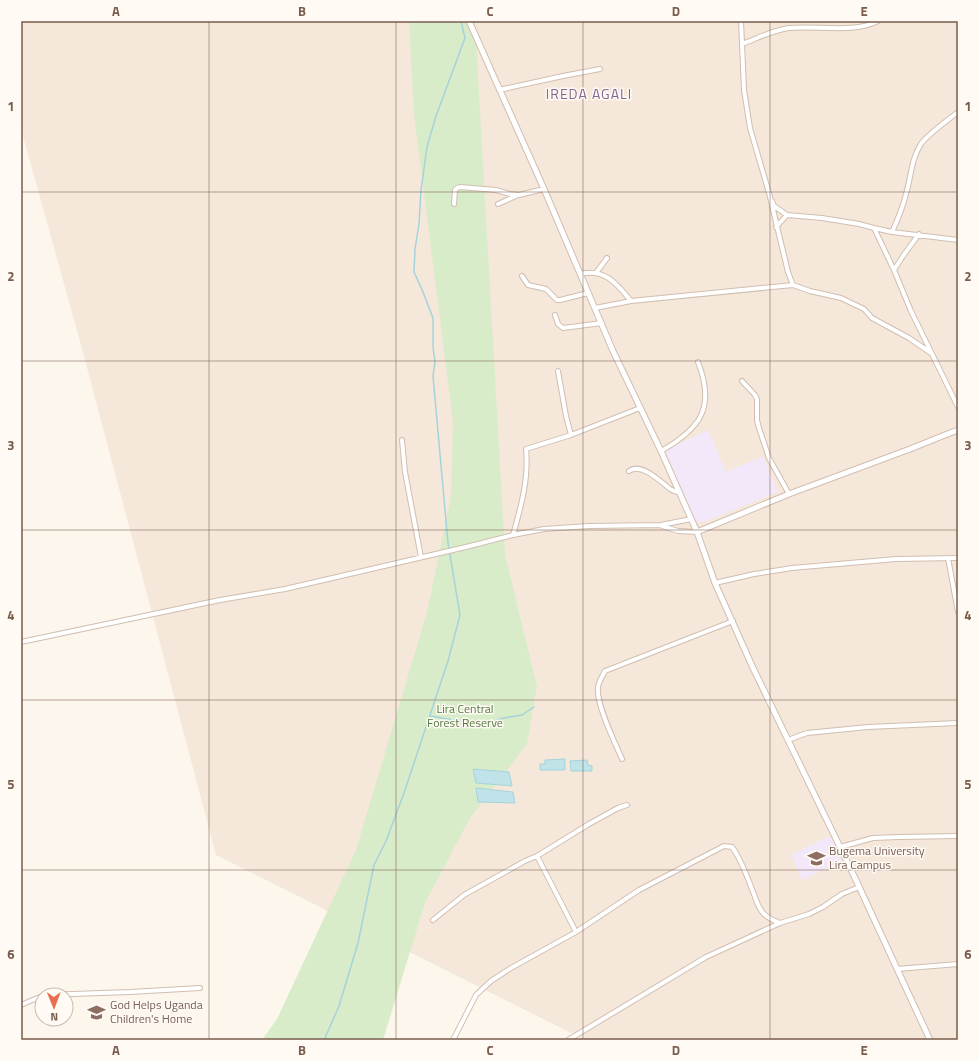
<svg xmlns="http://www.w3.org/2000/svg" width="979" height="1061" font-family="'Titillium Web',sans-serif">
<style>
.residential{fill:#f5e8da}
.education{fill:#f3e8fa}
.green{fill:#d8ecc9}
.water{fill:#bfe3e8;stroke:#a5d3da}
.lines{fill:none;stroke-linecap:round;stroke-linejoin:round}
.stream{stroke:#a5d3da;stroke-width:1.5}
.minor-casing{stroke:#d1beb0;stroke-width:6}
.tertiary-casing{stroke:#d1beb0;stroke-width:7}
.minor{stroke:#fff;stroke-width:4}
.tertiary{stroke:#fff;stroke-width:5}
.grid{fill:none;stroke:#7a5c4d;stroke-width:1;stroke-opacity:0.55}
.labels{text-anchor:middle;stroke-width:3;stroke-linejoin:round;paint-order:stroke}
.park-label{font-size:12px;fill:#537a41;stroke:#fffaf3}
.education-label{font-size:12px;fill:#785e54;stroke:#fffaf3;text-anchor:start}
.quarter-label{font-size:14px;letter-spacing:1px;fill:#846695;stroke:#fffaf3}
.neatline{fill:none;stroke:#7a5c4d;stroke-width:1.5}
.grid-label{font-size:13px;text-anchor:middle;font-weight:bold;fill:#7a5c4d}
</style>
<rect width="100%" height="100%" fill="#fdf6ec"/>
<!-- residential -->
<path class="residential" d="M21,21H958V1040H585L216,855L81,345L21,129Z"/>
<!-- education -->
<path class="education" d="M708,430L726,472L763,456L778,492L707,521L701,522L696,521L692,518L662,452Z
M830,836L842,861L802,880L791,855Z"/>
<!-- green -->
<path class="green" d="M409,21H475L505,555L537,686L527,744L470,818L425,903L383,1040H262L277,1019L356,850L427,612L451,496L453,422L414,115Z"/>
<!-- water -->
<path class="water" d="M565,759V770H540V764H545V760Z
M587,760L588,765L592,766V771H571L570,761Z
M473,769L509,772L512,786L476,783Z
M476,788L513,792L515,803L478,802Z"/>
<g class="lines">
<!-- stream -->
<path class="stream" d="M430,716L453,720L489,722L504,718L522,715L534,707
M324,1040L339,1006L358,943L374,865L386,841L404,793L448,661L460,615L448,543L433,376L435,362L433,347V318L423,292L414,272L415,249L419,224L421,190L427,147L436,116L465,38L461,21"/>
<defs>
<path id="minor" d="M741,21L744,90L750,128L769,193L788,272L793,285L810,291L841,298L864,309L872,318L909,338L931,353
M742,44C758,38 773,30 789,28C817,25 853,34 878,21
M499,90L563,76L600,69
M772,201L774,206L787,215L822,218L859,224L874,228L892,232L958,240
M454,204L455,190L457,188L460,187L496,190L510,194L519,195L544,189
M498,204L518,195
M776,227L787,215
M874,228L894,270L911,311L958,407
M892,232C898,219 903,207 906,194C911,178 911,159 921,144C928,134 948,120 958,112
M894,270L903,256L919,234
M596,273L607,258
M580,274C605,268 617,284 631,301L793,285
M522,276L528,285L546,289L557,300H560L588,293
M595,308L631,301
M555,315L558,324L563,328L602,323
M558,371L566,416L571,435
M742,381L755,395L757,399V420L759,428L769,458L789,494
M402,440L405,472L421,557
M661,451C700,429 716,408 698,362
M629,471C641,462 660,481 670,489L674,491L678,492
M662,526L678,531L697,532
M513,535C521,507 529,478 526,449L571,435L640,408
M948,558L958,612
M715,583L754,574L792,568L896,559L958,558
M21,642L220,600L285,589L466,547L513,535L544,529L589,526L661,525L691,519
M788,740L807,733L868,727L958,723
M622,759C615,743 596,704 598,688C598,682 602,677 605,671L733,621
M840,847L873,838L899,837L958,836
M537,856L589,824L618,808L627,805
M433,920L464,895L525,861L537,856L576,932
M897,969L958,964
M44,995L130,992L200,988
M21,1005L42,996
M453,1040L476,995L491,981L511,968L576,932L639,890L724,846L732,847C742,860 749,882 755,897C757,903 759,909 764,914C768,918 775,921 780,923
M568,1040L706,957L780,923L809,914L823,907L842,894L859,887"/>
<path id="tertiary" d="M469,21L544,189L613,351L661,451L697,532L715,583L753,668L855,878L930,1040
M697,532L789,494L910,449L955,431H958"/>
</defs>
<!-- minor casing -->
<use href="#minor" class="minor-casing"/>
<!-- tertiary casing -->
<use href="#tertiary" class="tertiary-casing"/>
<!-- minor -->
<use href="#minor" class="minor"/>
<!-- tertiary -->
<use href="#tertiary" class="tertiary"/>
</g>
<!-- grid -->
<path class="grid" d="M209,21V1040M396,21V1040M583,21V1040M770,21V1040M21,192H958M21,361H958M21,530H958M21,700H958M21,870H958"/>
<!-- icons -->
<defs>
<symbol id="university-bare" viewBox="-9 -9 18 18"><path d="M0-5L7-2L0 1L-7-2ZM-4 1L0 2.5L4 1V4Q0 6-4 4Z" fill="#8d6e63" stroke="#fffaf3" stroke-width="2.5" paint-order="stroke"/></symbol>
<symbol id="school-bare" viewBox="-9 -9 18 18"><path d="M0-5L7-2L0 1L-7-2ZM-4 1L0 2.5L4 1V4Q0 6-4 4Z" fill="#8d6e63" stroke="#fffaf3" stroke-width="2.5" paint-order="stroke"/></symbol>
</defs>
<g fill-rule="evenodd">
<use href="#university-bare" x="804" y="846" width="25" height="25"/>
<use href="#school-bare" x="84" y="1000" width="25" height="25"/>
</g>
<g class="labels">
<!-- park labels -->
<g class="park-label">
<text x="465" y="713">Lira Central<tspan x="465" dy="14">Forest Reserve</tspan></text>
</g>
<!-- education labels -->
<g class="education-label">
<text x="829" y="855">Bugema University<tspan x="829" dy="14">Lira Campus</tspan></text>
<text x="110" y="1009">God Helps Uganda<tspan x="110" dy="14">Children's Home</tspan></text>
</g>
<!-- quarter labels -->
<g class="quarter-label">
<text x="589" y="99">IREDA AGALI</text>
</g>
</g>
<!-- border -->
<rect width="979" height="1061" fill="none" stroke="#fffaf3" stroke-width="44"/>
<!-- north arrow -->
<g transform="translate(54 1007) rotate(179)"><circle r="19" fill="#fffaf3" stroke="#cabbb1"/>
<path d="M0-3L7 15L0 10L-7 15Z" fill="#e76f51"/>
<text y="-6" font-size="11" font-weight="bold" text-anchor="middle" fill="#7a5c4d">N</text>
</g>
<rect x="22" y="22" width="935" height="1017" class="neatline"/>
<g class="grid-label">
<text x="116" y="16">A</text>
<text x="302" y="16">B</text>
<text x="490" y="16">C</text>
<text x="676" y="16">D</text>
<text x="864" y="16">E</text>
<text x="11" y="111">1</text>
<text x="968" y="111">1</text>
<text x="11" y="281">2</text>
<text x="968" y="281">2</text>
<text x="11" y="450">3</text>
<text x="968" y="450">3</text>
<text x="11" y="620">4</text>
<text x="968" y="620">4</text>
<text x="11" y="789">5</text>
<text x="968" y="789">5</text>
<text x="11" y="959">6</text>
<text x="968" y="959">6</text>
<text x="116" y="1055">A</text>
<text x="302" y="1055">B</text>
<text x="490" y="1055">C</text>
<text x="676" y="1055">D</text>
<text x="864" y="1055">E</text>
</g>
</svg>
